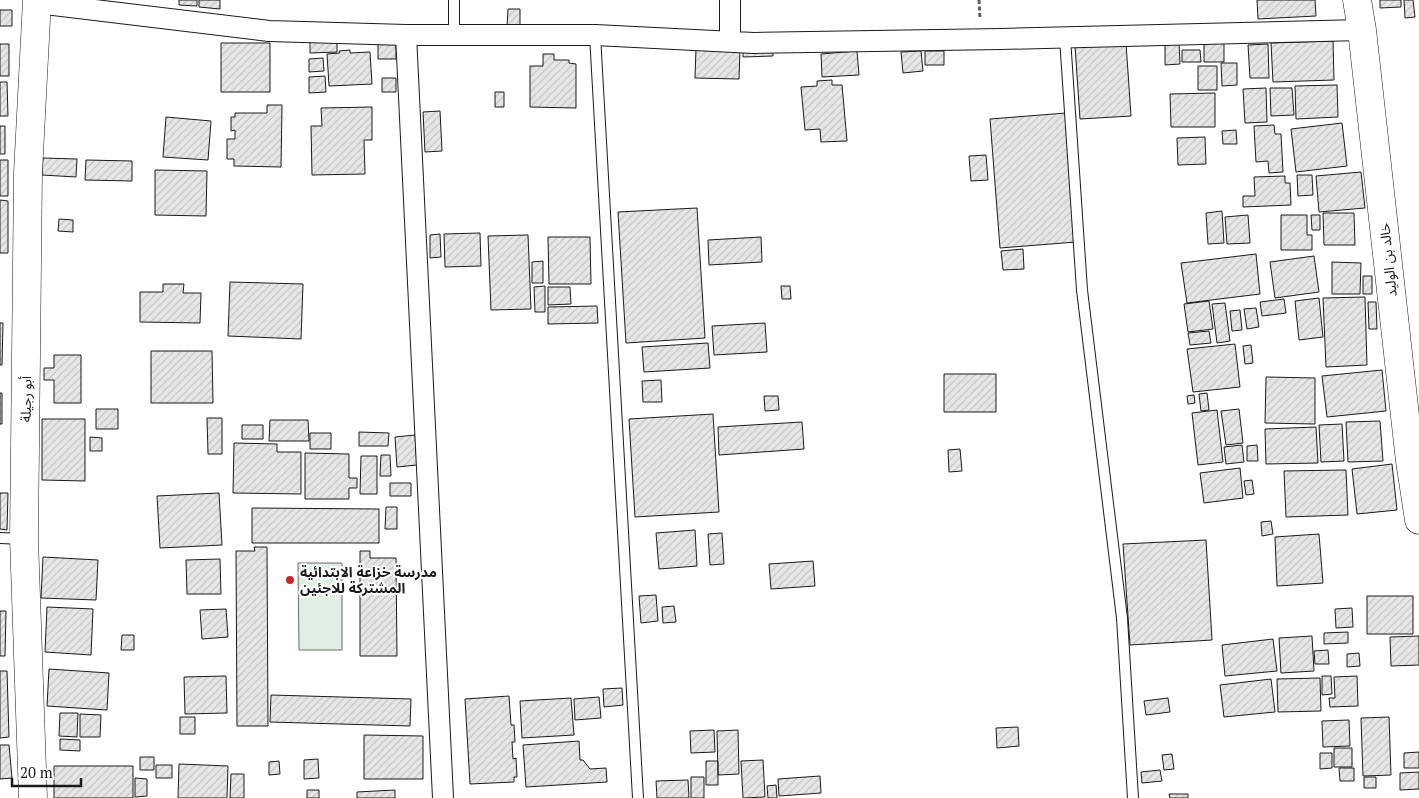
<svg xmlns="http://www.w3.org/2000/svg" width="1419" height="798" font-family="'PT Serif','Noto Sans Arabic',serif">
<style>
.pitch{fill:#e0efe3;stroke:#6a6a6a}
.building{fill:url(#building-hatch);stroke:#1a1a1a}
.lines{fill:none;stroke-linecap:round;stroke-linejoin:round}
.lane-casing{stroke:#1a1a1a;stroke-width:12}
.street-casing{stroke:#1a1a1a;stroke-width:22}
.secondary-casing{stroke:#1a1a1a;stroke-width:29}
.path{stroke:#5f5f5f;stroke-width:3;stroke-dasharray:4 2.5;stroke-linecap:butt}
.lane{stroke:#fff;stroke-width:10}
.street{stroke:#fff;stroke-width:20}
.secondary{stroke:#fff;stroke-width:28}
.poi-dot{fill:#c62828;stroke:#fff;stroke-width:2}
.labels{text-anchor:middle;stroke-width:4;stroke-linejoin:round;paint-order:stroke}
.street-label{font-size:14px;fill:#1a1a1a;stroke:#fff}
.poi-label{font-size:14px;font-weight:bold;fill:#1a1a1a;stroke:#fff;text-anchor:start}
</style>
<defs>
<pattern id="building-hatch" width="6" height="6" patternUnits="userSpaceOnUse" patternTransform="scale(1.25)"><rect width="6" height="6" fill="#e6e6e6"/><path d="M-1 1l2-2M0 6l6-6M5 7l2-2" fill="none" stroke="#c5c5c5"/></pattern>
</defs>
<rect width="100%" height="100%" fill="#fff"/>
<!-- pitch -->
<path class="pitch" d="M298,563H342V650H299Z"/>
<!-- building -->
<path class="building" d="M179,0H197V6L179,5Z
M199,0H220V9L199,7Z
M1257,0H1315L1316,16L1258,19Z
M1380,0H1401V7L1380,8Z
M1404,0H1413L1415,17L1405,18Z
M508,9H520V27H507Z
M0,10H12V26H0Z
M337,41V52L310,53V42Z
M1165,41H1179L1180,64L1165,65Z
M1333,41L1334,80L1273,82L1271,43Z
M378,42H396V59H378Z
M221,43H270V92H221Z
M1126,43L1131,116L1080,119L1075,46Z
M1204,43H1224V62H1204Z
M0,44H9V76H0Z
M1268,44L1269,78H1250L1248,45Z
M696,48L740,49L739,79L695,78Z
M773,48V56L743,57V49Z
M350,50V53L370,52L372,84L329,86L327,54L340,53L339,51Z
M1182,50H1200L1201,62H1182Z
M857,51L859,75L822,77L821,54Z
M921,51L923,71L903,73L901,52Z
M925,51H944V65H925Z
M543,54H554V60H569V63L576,64V108L530,107V66H543Z
M323,58L324,71L309,72V59Z
M1221,63H1237V85L1222,86Z
M1198,66H1217V90H1198Z
M325,76L326,92L309,93V77Z
M382,78H396V92H382Z
M832,80V85H842L847,141L821,142L820,129L805,130L801,87L817,86V81Z
M0,82H7L8,116H0Z
M1337,85L1338,117L1296,119L1295,86Z
M1266,88L1267,122L1245,123L1243,89Z
M1270,88H1292L1294,115L1271,116Z
M495,92H504V107H495Z
M1215,93V127H1171L1170,94Z
M267,105H282L281,167L234,166V159H227V139H235V130L231,131V117H235V113H267Z
M372,107V140H364L365,174L312,175L311,126H322L321,108Z
M440,111L442,151L425,152L423,112Z
M1066,113L1076,242L1000,248L990,119Z
M166,117L211,121L208,160L163,157Z
M1342,123L1347,166L1296,172L1291,129Z
M1274,125L1275,134H1281L1283,172L1269,173L1268,161L1256,162L1254,126Z
M0,126H5V154H0Z
M1236,130L1237,144H1223L1222,131Z
M1205,137L1206,164L1178,165L1177,138Z
M986,155L988,180L971,181L969,156Z
M43,158L77,159L76,177L42,175Z
M0,160H8V196H0Z
M86,160L132,161V181L85,180Z
M155,170L207,171L206,216L155,215Z
M1361,172L1365,208L1319,212L1316,176Z
M1297,175H1312L1313,195L1298,196Z
M1285,176V183H1290L1291,205L1243,207V196H1255L1254,177Z
M0,200L8,201V253H0Z
M697,208L705,338L626,343L618,212Z
M1222,211L1224,243L1208,244L1206,213Z
M1323,213H1354L1355,245H1324Z
M1248,215L1250,243L1227,244L1225,217Z
M1281,215H1307V235H1312V250H1281Z
M1311,215H1320V230H1312Z
M59,219L73,220V232L58,231Z
M480,233L481,266L445,267L444,234Z
M440,234L441,257L430,258V235Z
M528,235L531,309L491,310L488,236Z
M548,237H590L591,284H549Z
M761,237L762,262L709,265L708,240Z
M1023,249L1024,269L1003,270L1001,251Z
M1256,254L1260,294L1187,303L1181,263Z
M1314,256L1319,292L1275,298L1270,262Z
M543,261V283H532V262Z
M1332,262L1361,263L1360,294H1332Z
M1363,276H1372V294H1363Z
M230,282L303,284L301,339L228,336Z
M163,284H184L183,293H201L200,323L140,322V292H163Z
M545,286V312H535L534,287Z
M781,286H790L791,299H782Z
M548,287H570L571,304L548,305Z
M1365,297L1367,365L1326,367L1323,298Z
M1319,298L1323,337L1299,340L1295,301Z
M1284,299L1286,313L1262,316L1260,302Z
M1209,301L1213,329L1188,332L1184,304Z
M1368,302H1376L1377,329H1369Z
M1225,303L1230,341L1217,343L1212,304Z
M597,306L598,323L548,324V307Z
M1256,308L1259,327L1247,329L1244,309Z
M1240,310L1242,330L1232,331L1230,311Z
M0,323H3L2,365H0Z
M765,323L767,352L714,355L712,326Z
M1209,331L1211,343L1190,345L1188,333Z
M708,343L710,368L644,372L642,347Z
M1235,344L1240,387L1193,392L1187,349Z
M1251,345L1253,363L1245,364L1243,346Z
M151,351H212L213,403H151Z
M54,355H81V403H54V380H44V368H54Z
M1382,370L1386,411L1327,417L1322,376Z
M944,374H996V412H944Z
M1266,377L1315,378V424L1265,423Z
M661,380L662,402H643L642,381Z
M0,393H2V424H0Z
M1207,393L1209,410L1201,411L1199,394Z
M1194,395L1195,403L1188,404L1187,396Z
M764,396H778L779,410L765,411Z
M96,409H118V429H96Z
M1239,409L1243,443L1226,445L1221,411Z
M1217,410L1223,462L1198,465L1192,413Z
M713,414L719,512L635,517L629,419Z
M207,418H222V454H208Z
M42,419H85V481L42,480Z
M270,420H308L309,441H269Z
M1380,421L1383,461L1348,462L1346,422Z
M802,422L804,449L719,455L718,427Z
M1342,424L1344,461L1321,462L1319,425Z
M242,425H263V439H242Z
M1316,427L1318,463L1266,464L1265,429Z
M359,432L389,433L388,446H359Z
M310,433H331V449H310Z
M415,435L417,465L397,467L395,437Z
M90,437L102,438V451H90Z
M234,443L277,444V452H301V494L233,493Z
M1242,445L1244,462L1226,464L1224,447Z
M1257,445L1258,461H1247V446Z
M960,449L962,471L949,472L948,450Z
M305,453L349,454V478H357V488H349V499H305Z
M381,455H390L391,476H380Z
M361,456H377V494H360Z
M1392,464L1397,510L1357,514L1352,469Z
M1240,468L1243,498L1204,503L1200,473Z
M1343,470H1346L1348,515L1286,517L1284,471Z
M1252,480L1254,494L1246,495L1244,481Z
M390,483H411V496H390Z
M0,493H8L7,530L0,529Z
M219,493L222,545L160,548L157,496Z
M386,507H397V529H385Z
M252,508L379,509V543H252Z
M1271,521L1273,534L1262,536L1261,522Z
M695,530L697,566L659,569L656,533Z
M722,533L724,564L710,565L708,534Z
M1319,534L1323,583L1277,586L1275,537Z
M1206,540L1212,640L1130,645L1123,544Z
M254,547H267L268,726H237L236,551H255Z
M360,551H370V558H396L397,656H360Z
M43,557L98,560L96,600L41,598Z
M220,559L221,594H187L186,560Z
M813,561L815,586L771,589L769,564Z
M656,595L658,621L641,623L639,596Z
M1367,596H1413V634H1367Z
M674,606L676,622L663,623L662,607Z
M47,607L93,609L91,655L45,652Z
M1352,608L1353,627L1336,628L1335,609Z
M226,609L228,637L202,639L200,610Z
M0,611H6L5,656H0Z
M1348,632V643L1324,644V633Z
M122,635H134V650H121Z
M1312,636L1314,671L1281,673L1279,638Z
M1419,636V665L1391,666L1390,637Z
M1273,639L1277,671L1225,676L1222,645Z
M1328,650L1329,664H1315L1314,651Z
M1359,653L1360,666L1347,667V654Z
M49,669L109,673L107,710L47,706Z
M0,671H7L9,737L0,738Z
M226,676L227,713L185,714L184,677Z
M1322,676H1331L1332,694L1322,695Z
M1357,676L1358,706L1330,707L1329,698H1335L1334,677Z
M1320,678L1321,711L1278,712L1277,679Z
M1271,679L1275,712L1224,717L1220,685Z
M622,688L623,705L604,707L603,689Z
M271,695L411,699L410,726L270,722Z
M509,696L511,725H514L515,742H512L513,759L516,758L517,777H514V782L470,784L465,699Z
M599,697L601,718L575,720L574,699Z
M571,698L574,735L522,738L520,701Z
M1168,698L1170,712L1146,715L1144,701Z
M60,713H78L77,737L59,736Z
M80,714L101,715L100,737H80Z
M180,717H195V734H180Z
M1389,717L1391,775L1363,776L1361,718Z
M1349,720L1350,746L1323,747L1322,721Z
M1018,727L1019,746L997,748L996,728Z
M714,730L715,752L691,753L690,731Z
M738,730L739,774L718,775L717,731Z
M364,735L423,736V779H364Z
M60,739L80,740V751L60,750Z
M579,741L580,760H583L590,769L606,768L607,782L526,787L523,745Z
M0,745H9L12,778L0,779Z
M1334,748H1352V767H1334Z
M1419,752V768H1404V753Z
M1320,753H1332V768L1320,769Z
M1172,754L1174,769L1164,770L1162,755Z
M140,757H154V770H140Z
M318,759L319,778L304,779V760Z
M763,760L765,797L743,798L741,761Z
M279,761L280,774L269,775V762Z
M706,761H718V785H706Z
M179,764L228,766L227,798H178Z
M156,765H172V778H156Z
M54,766H133V798H54Z
M1339,768H1354V781H1340Z
M1160,770L1162,781L1142,783L1141,772Z
M1419,772V789L1400,790V773Z
M231,774H244V798H230Z
M820,776L821,793L779,796L778,779Z
M691,777H704V798H691Z
M1364,777H1376V788H1364Z
M135,778L147,779V796L135,797Z
M688,780L689,798H657L656,781Z
M776,785L777,798H768L767,786Z
M307,790H319V798H307Z
M395,790V798H357V792Z
M1169,794H1188V798H1170Z"/>
<g class="lines">
<defs>
<path id="lane" d="M454,0V34
M595,35L638,798
M1065,38L1082,290L1122,618L1133,798
M0,538L23,539"/>
<path id="street" d="M730,0V41
M37,3L269,31L406,35H595L754,43L1001,39L1362,30
M406,35L443,798"/>
<path id="secondary" d="M1357,0L1362,30L1410,461L1419,520
M33,798L24,539L28,173L37,0"/>
</defs>
<!-- lane casing -->
<use href="#lane" class="lane-casing"/>
<!-- street casing -->
<use href="#street" class="street-casing"/>
<!-- secondary casing -->
<use href="#secondary" class="secondary-casing"/>
<!-- path -->
<path class="path" d="M979,0L980,19"/>
<!-- lane -->
<use href="#lane" class="lane"/>
<!-- street -->
<use href="#street" class="street"/>
<!-- secondary -->
<use href="#secondary" class="secondary"/>
</g>
<!-- markers -->
<circle class="poi-dot" cx="290" cy="580" r="5"/>
<g class="labels">
<!-- street labels -->
<g class="street-label">
<text transform="translate(1388 260) rotate(-96)" y="5">خالد بن الوليد</text>
<text transform="translate(26 399) rotate(-89)" y="5">أبو رجيلة</text>
</g>
<!-- poi labels -->
<g class="poi-label">
<text x="300" y="577">مدرسة خزاعة الابتدائية<tspan x="300" dy="16">المشتركة للاجئين</tspan></text>
</g>
</g>
<!-- scale -->
<path d="M12 778v8h69v-8" fill="none" stroke="#1a1a1a" stroke-width="2.5"/>
<text x="20" y="778" font-size="15" fill="#1a1a1a" stroke="#ffffff" stroke-width="4" paint-order="stroke">20 m</text>
</svg>
